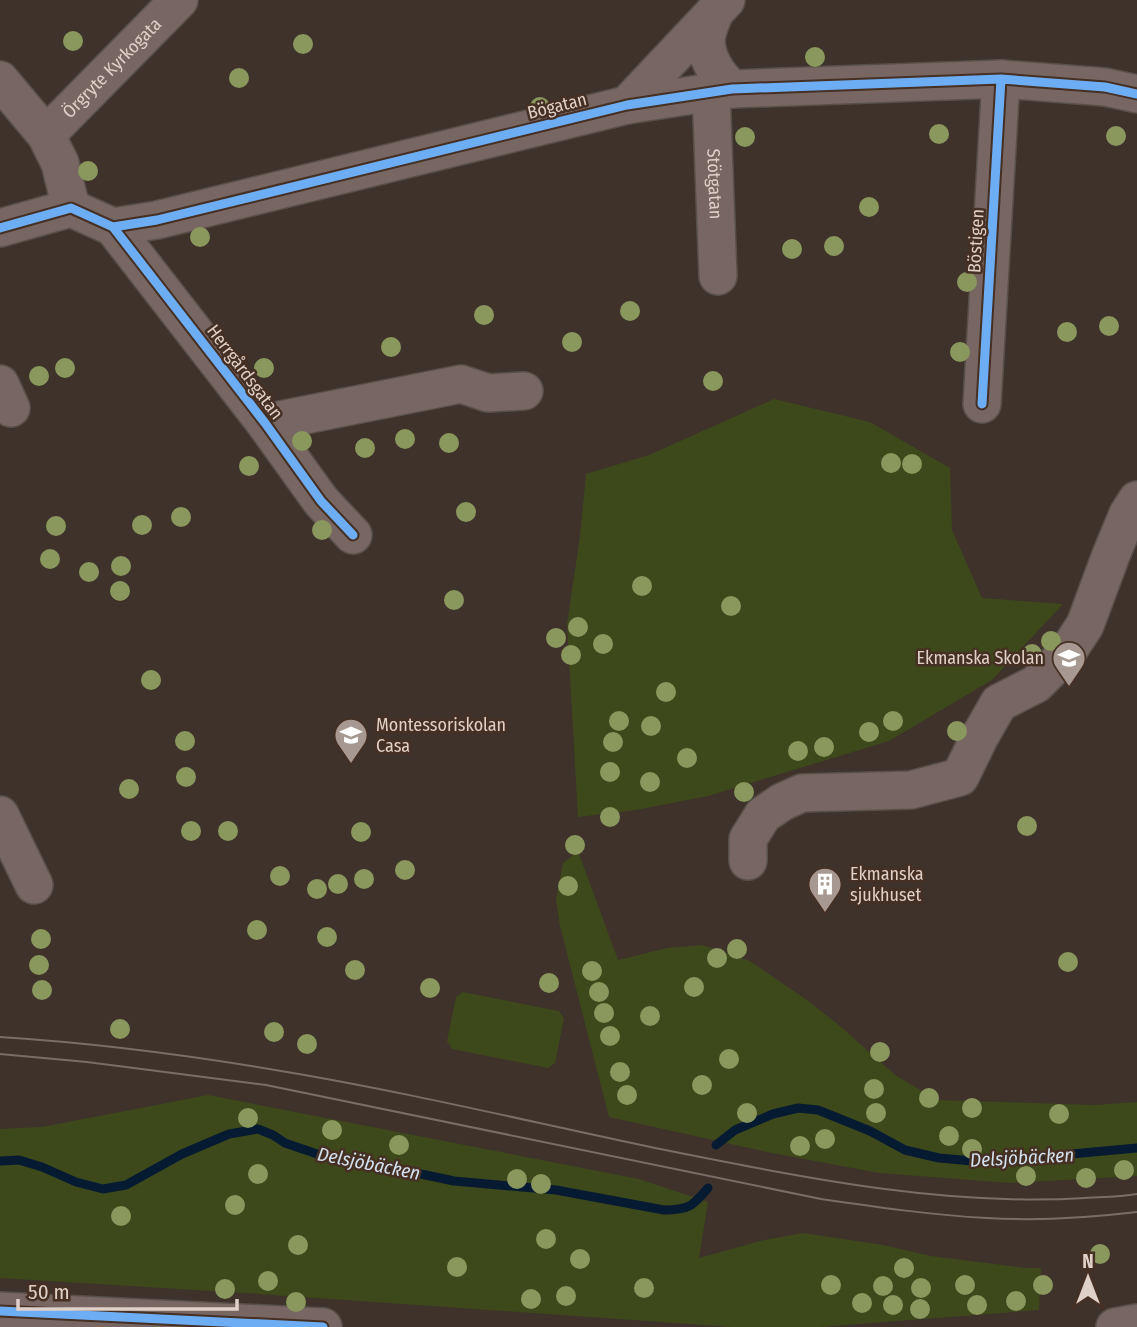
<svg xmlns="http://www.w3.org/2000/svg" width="1137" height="1327" font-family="'Fira Sans Condensed',sans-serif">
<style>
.green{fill:#3d491b}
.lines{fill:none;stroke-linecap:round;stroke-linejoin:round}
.stream{stroke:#061b32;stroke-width:9}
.minor-casing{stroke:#594f49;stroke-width:40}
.minor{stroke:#776661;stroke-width:37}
.tram{stroke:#7a6d67;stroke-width:2}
.cycleway-casing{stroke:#462f23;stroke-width:13}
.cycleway{stroke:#6dadf4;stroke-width:9}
.tree{fill:#8a975d}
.labels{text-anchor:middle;stroke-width:5;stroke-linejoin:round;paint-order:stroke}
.street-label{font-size:18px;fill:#dfd0c8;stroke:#462f23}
.poi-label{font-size:18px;fill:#dfd0c8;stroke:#462f23;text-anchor:start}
.water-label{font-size:19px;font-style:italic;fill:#d3e2f1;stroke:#462f23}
</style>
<rect width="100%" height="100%" fill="#3e322b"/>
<!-- green -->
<path class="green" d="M774,399L870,422L950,468L952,530L982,598L1063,604L992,680L889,741L708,796L636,810L578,817L567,624L580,536L586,474L649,455Z
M578,851L618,960L667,948L702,945L750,961L811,1003L841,1027L895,1075L937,1100L1095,1105L1137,1102V1176L1010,1183L879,1173L767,1152L609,1117L560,926L556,900L563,863Z
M463,992L559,1011L564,1018L555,1063L548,1068L452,1049L447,1041L456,997Z
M208,1095L639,1179L708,1202L699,1258L764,1240L803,1233L883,1245L931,1256L1025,1268H1041L1039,1310L820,1327H732L259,1294L0,1278V1129L42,1127Z"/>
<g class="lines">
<!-- stream -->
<path class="stream" d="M716,1145L735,1130L773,1114L798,1108L818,1110L870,1131L905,1150L939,1158L984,1162L1137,1148
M0,1161L19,1160L42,1167L76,1182L103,1189L126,1185L182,1154L229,1134L258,1129L273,1135L285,1143L320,1155L355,1163L388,1167L454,1181L556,1190L664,1210C689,1210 693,1206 708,1188"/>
<defs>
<g id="minor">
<path d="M715,11C712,20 707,30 706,39C706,59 718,76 732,89"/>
<path d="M0,80L46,135L60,163L71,208"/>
<path id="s1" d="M711,91L718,276"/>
<path d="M627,105L726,0"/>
<path id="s2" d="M46,135L179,0"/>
<path d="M113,227L265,423L321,501L353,535"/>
<path d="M0,228L71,208L113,227L157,220L627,105L732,89L1001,79L1105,87L1137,94"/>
<path d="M0,384L11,408"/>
<path d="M982,404L1001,79"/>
<path d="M265,423L461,384L488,393L524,391"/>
<path d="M0,815L34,885"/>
<path d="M748,861V839L763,815L782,802L802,793L911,790L960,777L980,736L999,703L1036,684L1066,654L1085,625L1111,555L1128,514L1137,500"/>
<path d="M0,1311L323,1327"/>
<path d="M1115,1327L1137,1323"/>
</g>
</defs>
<!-- minor casing -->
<use href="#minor" class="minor-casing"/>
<!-- minor -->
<use href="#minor" class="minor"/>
<!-- tram -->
<path class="tram" d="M0,1037C94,1043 188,1055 281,1071C407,1092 531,1122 655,1148C797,1176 940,1207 1085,1198C1102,1197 1120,1197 1137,1194
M0,1054L87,1062L266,1085L821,1199C876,1207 931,1215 987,1218C1037,1221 1087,1218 1137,1212"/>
<defs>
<path id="cycleway" d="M113,227L265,423L321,501L353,535
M0,228L71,208L113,227L157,220L627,105L732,89L1001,79L1105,87L1137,94
M982,404L1001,79
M0,1311L323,1327"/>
</defs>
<!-- cycleway casing -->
<use href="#cycleway" class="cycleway-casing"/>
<!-- cycleway -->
<use href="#cycleway" class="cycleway"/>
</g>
<!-- trees -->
<g class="tree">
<circle cx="73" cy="41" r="10"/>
<circle cx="303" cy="44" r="10"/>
<circle cx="815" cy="57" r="10"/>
<circle cx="239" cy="78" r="10"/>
<circle cx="540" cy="107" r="10"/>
<circle cx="939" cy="134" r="10"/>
<circle cx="1116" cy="136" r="10"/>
<circle cx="745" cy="137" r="10"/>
<circle cx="88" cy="171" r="10"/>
<circle cx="869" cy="207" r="10"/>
<circle cx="200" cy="237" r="10"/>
<circle cx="834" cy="246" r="10"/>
<circle cx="792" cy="249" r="10"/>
<circle cx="967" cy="282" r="10"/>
<circle cx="630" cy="311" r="10"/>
<circle cx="484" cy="315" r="10"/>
<circle cx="1109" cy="326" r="10"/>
<circle cx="1067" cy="332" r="10"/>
<circle cx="572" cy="342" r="10"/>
<circle cx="391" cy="347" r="10"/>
<circle cx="960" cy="352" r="10"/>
<circle cx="65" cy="368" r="10"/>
<circle cx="264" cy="368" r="10"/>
<circle cx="39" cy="376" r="10"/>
<circle cx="713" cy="381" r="10"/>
<circle cx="405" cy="439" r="10"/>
<circle cx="302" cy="441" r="10"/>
<circle cx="449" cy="443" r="10"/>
<circle cx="365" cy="448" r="10"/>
<circle cx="891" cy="463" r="10"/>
<circle cx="912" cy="464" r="10"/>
<circle cx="249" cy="466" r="10"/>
<circle cx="466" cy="512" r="10"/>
<circle cx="181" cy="517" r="10"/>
<circle cx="142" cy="525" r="10"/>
<circle cx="56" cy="526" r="10"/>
<circle cx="322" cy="530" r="10"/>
<circle cx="50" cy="559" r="10"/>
<circle cx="121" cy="566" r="10"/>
<circle cx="89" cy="572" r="10"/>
<circle cx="642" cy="586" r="10"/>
<circle cx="120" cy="591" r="10"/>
<circle cx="454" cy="600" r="10"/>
<circle cx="731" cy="606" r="10"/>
<circle cx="578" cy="627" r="10"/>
<circle cx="556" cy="638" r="10"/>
<circle cx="1051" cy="641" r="10"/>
<circle cx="603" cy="644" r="10"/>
<circle cx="1032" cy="654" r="10"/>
<circle cx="571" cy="655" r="10"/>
<circle cx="151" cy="680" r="10"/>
<circle cx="666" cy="692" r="10"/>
<circle cx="619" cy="721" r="10"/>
<circle cx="893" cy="721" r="10"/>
<circle cx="651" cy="726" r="10"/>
<circle cx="957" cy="731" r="10"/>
<circle cx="869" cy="732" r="10"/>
<circle cx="185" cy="741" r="10"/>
<circle cx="613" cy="742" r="10"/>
<circle cx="824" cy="747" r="10"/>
<circle cx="798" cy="751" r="10"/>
<circle cx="687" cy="758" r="10"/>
<circle cx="610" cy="772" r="10"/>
<circle cx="186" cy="777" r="10"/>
<circle cx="650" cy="782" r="10"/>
<circle cx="129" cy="789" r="10"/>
<circle cx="744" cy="792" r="10"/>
<circle cx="610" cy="817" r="10"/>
<circle cx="1027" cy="826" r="10"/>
<circle cx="191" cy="831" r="10"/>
<circle cx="228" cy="831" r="10"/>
<circle cx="361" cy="832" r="10"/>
<circle cx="575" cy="845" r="10"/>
<circle cx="405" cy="870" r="10"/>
<circle cx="280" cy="876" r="10"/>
<circle cx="364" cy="879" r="10"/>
<circle cx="338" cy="884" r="10"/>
<circle cx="568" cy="886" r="10"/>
<circle cx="317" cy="889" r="10"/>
<circle cx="257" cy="930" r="10"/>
<circle cx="327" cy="937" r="10"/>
<circle cx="41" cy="939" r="10"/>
<circle cx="737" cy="949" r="10"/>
<circle cx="717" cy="958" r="10"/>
<circle cx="1068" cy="962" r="10"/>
<circle cx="39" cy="965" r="10"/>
<circle cx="355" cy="970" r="10"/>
<circle cx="592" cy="971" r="10"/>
<circle cx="549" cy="983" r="10"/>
<circle cx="694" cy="987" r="10"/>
<circle cx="430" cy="988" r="10"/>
<circle cx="42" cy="990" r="10"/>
<circle cx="599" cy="992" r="10"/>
<circle cx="604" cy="1013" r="10"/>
<circle cx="650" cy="1016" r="10"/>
<circle cx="120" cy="1029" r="10"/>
<circle cx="274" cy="1032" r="10"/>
<circle cx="610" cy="1036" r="10"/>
<circle cx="307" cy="1044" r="10"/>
<circle cx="880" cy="1052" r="10"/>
<circle cx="729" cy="1059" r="10"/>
<circle cx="620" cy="1072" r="10"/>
<circle cx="702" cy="1085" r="10"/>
<circle cx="874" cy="1089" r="10"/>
<circle cx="627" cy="1095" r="10"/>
<circle cx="929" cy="1098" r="10"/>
<circle cx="972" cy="1108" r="10"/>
<circle cx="747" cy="1113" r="10"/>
<circle cx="876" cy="1113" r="10"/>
<circle cx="1059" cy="1114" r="10"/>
<circle cx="248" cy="1118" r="10"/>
<circle cx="332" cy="1130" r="10"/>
<circle cx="949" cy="1136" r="10"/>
<circle cx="825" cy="1139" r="10"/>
<circle cx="399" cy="1145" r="10"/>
<circle cx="800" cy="1146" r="10"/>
<circle cx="972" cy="1149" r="10"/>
<circle cx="1124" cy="1170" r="10"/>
<circle cx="258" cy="1174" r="10"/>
<circle cx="1026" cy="1176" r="10"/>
<circle cx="1086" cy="1178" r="10"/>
<circle cx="517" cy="1179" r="10"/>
<circle cx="541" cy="1184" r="10"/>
<circle cx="235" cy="1205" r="10"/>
<circle cx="121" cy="1216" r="10"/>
<circle cx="546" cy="1239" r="10"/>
<circle cx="298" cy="1245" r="10"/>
<circle cx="1100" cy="1254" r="10"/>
<circle cx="580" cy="1259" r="10"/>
<circle cx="457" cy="1267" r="10"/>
<circle cx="904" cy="1268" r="10"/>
<circle cx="268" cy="1281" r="10"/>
<circle cx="831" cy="1285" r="10"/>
<circle cx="965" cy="1285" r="10"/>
<circle cx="1043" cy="1285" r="10"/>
<circle cx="883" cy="1286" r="10"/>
<circle cx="644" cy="1288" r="10"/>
<circle cx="921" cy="1288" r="10"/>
<circle cx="225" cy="1289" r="10"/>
<circle cx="566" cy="1296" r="10"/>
<circle cx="531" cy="1299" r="10"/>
<circle cx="1016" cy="1301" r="10"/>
<circle cx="296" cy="1302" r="10"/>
<circle cx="862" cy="1303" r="10"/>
<circle cx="893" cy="1305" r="10"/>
<circle cx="977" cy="1305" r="10"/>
<circle cx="920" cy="1309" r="10"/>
</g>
<!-- icons -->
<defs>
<symbol id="school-pin" viewBox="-11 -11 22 30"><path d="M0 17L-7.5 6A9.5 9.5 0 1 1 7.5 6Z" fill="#a79991" stroke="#462f23"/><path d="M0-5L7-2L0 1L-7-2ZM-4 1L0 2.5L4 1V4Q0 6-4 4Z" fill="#fff"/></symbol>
<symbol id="building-pin" viewBox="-11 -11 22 30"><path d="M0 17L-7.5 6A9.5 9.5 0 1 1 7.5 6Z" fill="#a79991" stroke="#462f23"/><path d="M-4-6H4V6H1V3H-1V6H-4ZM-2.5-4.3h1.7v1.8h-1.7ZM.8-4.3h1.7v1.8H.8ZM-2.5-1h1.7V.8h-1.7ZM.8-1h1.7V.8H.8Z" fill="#fff"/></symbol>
</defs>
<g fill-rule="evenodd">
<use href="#school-pin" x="1050" y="639" width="38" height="52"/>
<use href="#school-pin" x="332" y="716" width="38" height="52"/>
<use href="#building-pin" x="806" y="865" width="38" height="52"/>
</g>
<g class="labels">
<!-- street labels -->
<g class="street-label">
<text dy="6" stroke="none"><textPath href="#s2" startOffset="94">Örgryte Kyrkogata</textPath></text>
<text transform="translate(557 106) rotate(-14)" y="6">Bögatan</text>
<text dy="6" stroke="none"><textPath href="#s1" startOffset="93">Stötgatan</textPath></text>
<text transform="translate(976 241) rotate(-87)" y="6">Böstigen</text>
<text transform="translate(245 372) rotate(53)" y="6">Herrgårdsgatan</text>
</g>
<!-- poi labels -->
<g class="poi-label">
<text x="1044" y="664" text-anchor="end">Ekmanska Skolan</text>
<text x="376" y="731">Montessoriskolan<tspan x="376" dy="21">Casa</tspan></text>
<text x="850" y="880">Ekmanska<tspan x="850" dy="21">sjukhuset</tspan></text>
</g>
<!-- water labels -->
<g class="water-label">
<text transform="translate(1022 1157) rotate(-3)" y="7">Delsjöbäcken</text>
<text transform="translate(369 1163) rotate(11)" y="7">Delsjöbäcken</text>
</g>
</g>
<!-- north arrow -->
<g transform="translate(1088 1278)" stroke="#462f23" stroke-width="5" paint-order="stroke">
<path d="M0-5L12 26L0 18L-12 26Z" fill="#dfd0c8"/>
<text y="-10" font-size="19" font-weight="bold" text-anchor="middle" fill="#dfd0c8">N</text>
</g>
<!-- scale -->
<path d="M18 1299v10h219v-10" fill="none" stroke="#dfd0c8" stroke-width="3.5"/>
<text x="28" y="1299" font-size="21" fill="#dfd0c8" stroke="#462f23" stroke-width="5" paint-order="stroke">50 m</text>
</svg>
